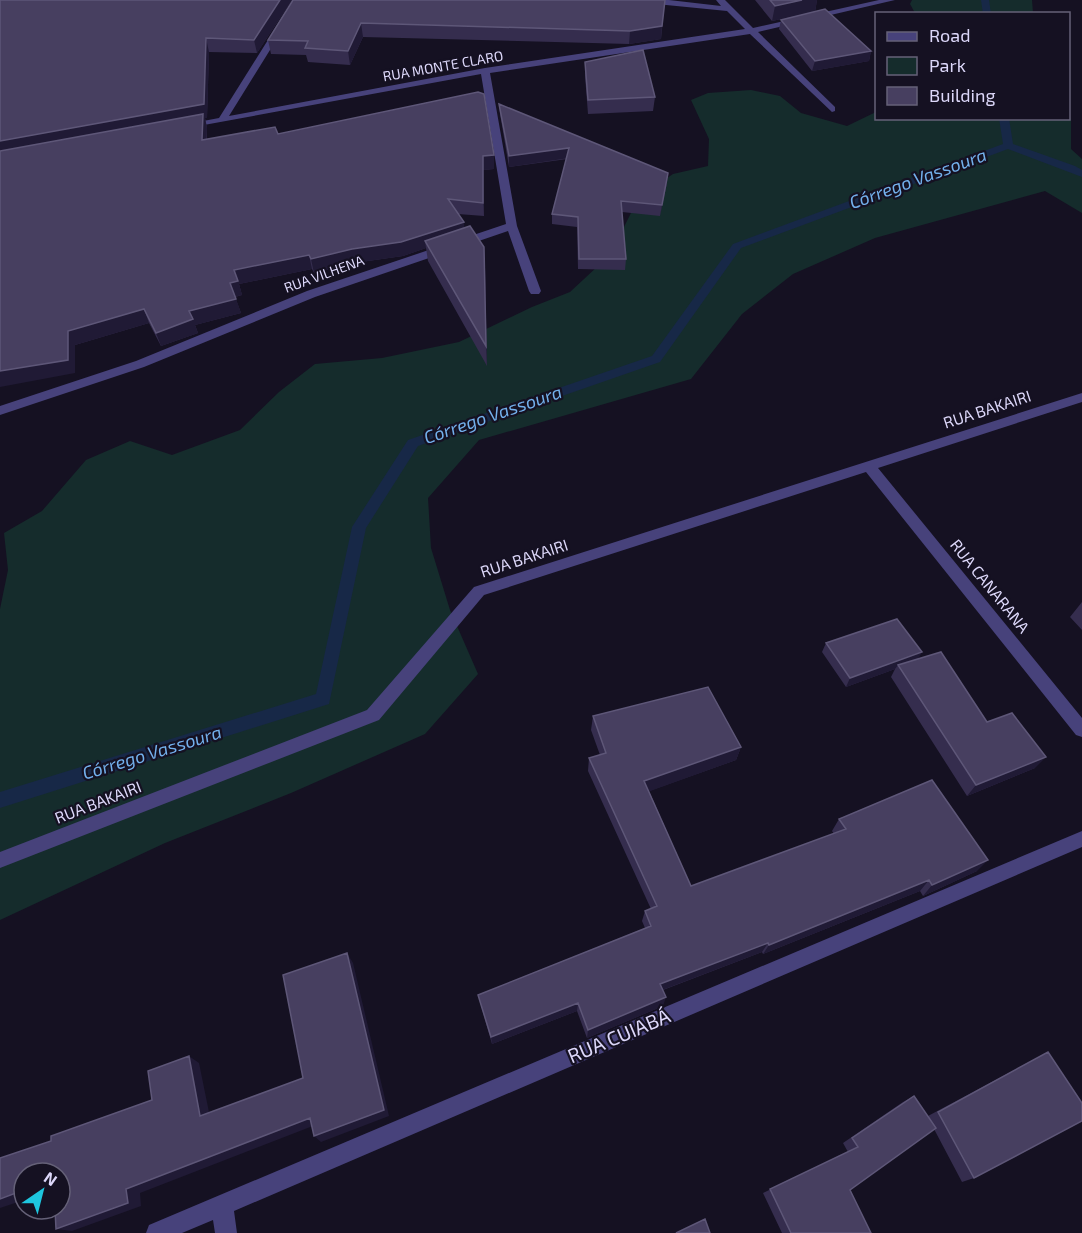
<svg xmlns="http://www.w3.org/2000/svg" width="1082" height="1233" font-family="'Exo 2',sans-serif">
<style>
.green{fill:#152c2c}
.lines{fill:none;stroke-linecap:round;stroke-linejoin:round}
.stream{fill:#172847;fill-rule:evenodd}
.street{fill:#47427b;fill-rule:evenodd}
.wall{fill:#352d4e}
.shaded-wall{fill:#201a35}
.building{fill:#473f60;stroke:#5e5778;stroke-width:1.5}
.labels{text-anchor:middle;stroke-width:4.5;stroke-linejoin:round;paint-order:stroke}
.far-street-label{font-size:14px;fill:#ddd8fa;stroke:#151122}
.street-label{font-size:16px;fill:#ddd8fa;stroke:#151122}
.water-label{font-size:18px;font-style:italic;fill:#73b0ec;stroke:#151122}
.near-street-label{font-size:20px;fill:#ddd8fa;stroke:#151122}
</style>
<rect width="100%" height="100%" fill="#151122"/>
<!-- green -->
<path class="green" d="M912,0H1032L1033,13H915L910,4Z
M751,90L780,96L801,113L847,126L876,112V118H1068L1069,114L1071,120V149L1082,159V213L1045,191L875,238L793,274L742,314L691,379L479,440L428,498L431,548L450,610L478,674L425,734L291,793L165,843L0,920V609L8,570L4,533L42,511L86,460L130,441L172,455L240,430L279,392L315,364L382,358L459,342L532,307L570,292L598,266L620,235L639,197L673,174L708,166L709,139L691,100L708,93Z"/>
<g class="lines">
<!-- stream -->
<path class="stream" d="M981,0H989L991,14H983Z
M999,118H1009L1013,144L1075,166L1082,170V177L1008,149L741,248L660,362L418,446L366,528L329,704L0,808V792L316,694L352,527L408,440L652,356L733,244L1003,144Z"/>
<!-- street -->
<path class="street" d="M293,0H301L229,116L485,68L745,29L727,11L646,3L642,0H669L721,6L716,0H725L753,28L879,0H895L758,32L835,107V111L832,112L750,34L490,73L517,226L541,291L539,294H531L529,291L508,231L315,297L144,367L0,415V406L136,361L307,291L506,224L481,74L182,129V125L219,118Z
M1082,393V402L878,468L1082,718V737L1076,735L866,472L484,595L379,720L0,868V852L367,710L474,587Z
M1082,831V847L234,1211L237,1233H215L213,1220L182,1233H146L149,1225Z"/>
</g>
<!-- wall -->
<path class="wall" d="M0,0H292L257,53L209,52L207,118H205L207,128V140L278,134L494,155V169L483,170L484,216L458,214L464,228L485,267L487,366L428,261L426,248L403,256L354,263L314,273L312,269L239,284L242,295L235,297L241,313L195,325L198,333L161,346L149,323L75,345V373Z
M293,0H665L661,39L629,44L363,37L350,65L308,62L306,55L271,54L268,40Z
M755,0H817L815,12L871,51L869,61L812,71L779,29L781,20L786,18L772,21Z
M585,62L655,97L653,111L588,114L585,76Z
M499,104L667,183L660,216L622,212L626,259L625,270L578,269L577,227L552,224V214L567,159L509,167L500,114Z
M1082,602V630L1070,617Z
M826,643L919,659L987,722L1035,768L967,796L891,677L895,669L846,687L822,652Z
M593,716L741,747L736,760L649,791L691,886L834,834L832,831L839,819L977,871L923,896L920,891L763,954L762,952L663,990V1006L587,1038L577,1011L492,1044L478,995L645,928L642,921L645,911L651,909L588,771L589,758L600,755L591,730Z
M1048,1052L974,1178L962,1182L934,1129L850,1190L871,1233H782L763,1193L848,1152L843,1143L903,1102L914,1096L928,1116Z"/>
<!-- shaded-wall -->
<path class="shaded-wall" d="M280,0H292L257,53L254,40Z
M802,0H817L815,12L772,21L775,6Z
M361,23L363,37L350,65L348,51Z
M662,26L661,39L629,44L630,31Z
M206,38L209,52L207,118H205L207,128L206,154L202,140L0,156V141Z
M871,51L869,61L812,71L815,61Z
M569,148V158L509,167V156Z
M494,155V169L483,170L484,216L483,156Z
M668,173L667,183L660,216L662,205Z
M464,222L465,236L425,241L426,248L403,256L354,263L314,273L311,259Z
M484,247L485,267L487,366L486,346Z
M309,255L312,269L239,284L242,295L234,297L230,283L234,270Z
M236,299L241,313L195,325L198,333L161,346L156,333L189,311Z
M144,309L149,323L75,345V373L0,387V371L68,331Z
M922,652L917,661L898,665L895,669L846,687L850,678Z
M741,747L736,760L642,794L644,781Z
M1046,757L1035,768L967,796L976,785Z
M988,860L977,871L923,896L932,885Z
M929,880L920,891L763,954L769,945Z
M768,943L762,952L657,992L660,984Z
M347,953L353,963L389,1116L321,1142L314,1136Z
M666,997L663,1006L587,1038L588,1030Z
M578,1003L577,1011L492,1044L491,1037Z
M189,1056L199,1063L211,1122L200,1116Z
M310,1118L318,1124L140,1193L141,1206L72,1231L56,1229L126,1189Z
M24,1190V1200L0,1208V1199Z"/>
<!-- building -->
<path class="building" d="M0,0H280L254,40L206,38L204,104L0,141Z
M293,0H665L662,26L630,31L361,23L348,51L305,48L308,41L268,40Z
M770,0H802L775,6Z
M825,9L871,51L815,61L781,20Z
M643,50L655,97L588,100L585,62Z
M478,92L484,94L494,155L483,156V203L448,199L464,222L401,242L352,249L311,259L309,255L234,270L238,281L230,283L236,299L189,311L193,319L156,333L144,309L68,331V360L0,371V151L203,114L202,140L275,127L278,134Z
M499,104L668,173L662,205L621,201L626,259H579L578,217L552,214L569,148L509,156Z
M470,226L484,247L486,346L425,241Z
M897,619L922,652L850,678L826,643Z
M941,652L987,722L1012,713L1046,757L976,785L898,665Z
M708,687L741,747L644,781L691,886L846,829L839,819L932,780L988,860L932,885L929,880L769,945L768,943L660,984L666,997L588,1030L578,1003L491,1037L478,995L651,926L645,911L657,906L589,758L606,753L593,716Z
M347,953L384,1110L314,1136L310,1118L126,1189L128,1203L56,1229L55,1209H60V1173H24V1190L0,1199V1158L51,1141V1136L152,1100L148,1071L189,1056L200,1116L303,1078L283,975Z
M1048,1052L1082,1103V1121L974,1178L938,1112Z
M914,1096L936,1128L850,1190L871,1233H791L770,1189L858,1147L852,1138Z
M705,1219L710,1233H676Z"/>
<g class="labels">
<!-- far-street labels -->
<g class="far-street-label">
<text transform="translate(443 66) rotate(-10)" y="5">RUA MONTE CLARO</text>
<text transform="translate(324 274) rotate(-20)" y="5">RUA VILHENA</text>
</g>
<!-- street labels -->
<g class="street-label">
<text transform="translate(987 409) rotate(-18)" y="6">RUA BAKAIRI</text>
<text transform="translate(524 558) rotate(-18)" y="6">RUA BAKAIRI</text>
<text transform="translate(990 586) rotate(51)" y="6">RUA CANARANA</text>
<text transform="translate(98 802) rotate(-21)" y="6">RUA BAKAIRI</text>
</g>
<!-- water labels -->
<g class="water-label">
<text transform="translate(918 179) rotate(-20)" y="6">Córrego Vassoura</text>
<text transform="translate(493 415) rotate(-19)" y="6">Córrego Vassoura</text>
<text transform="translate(152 753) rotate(-17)" y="6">Córrego Vassoura</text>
</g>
<!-- near-street labels -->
<g class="near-street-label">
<text transform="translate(619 1036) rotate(-23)" y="7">RUA CUIABÁ</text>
</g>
</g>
<!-- legend -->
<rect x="875" y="12" width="195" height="108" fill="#151122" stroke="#656178" stroke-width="1.5"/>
<rect x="887" y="32" width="30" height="9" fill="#47427b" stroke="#656178" stroke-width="1.5"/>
<text x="929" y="42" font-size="18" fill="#ddd8fa">Road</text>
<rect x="887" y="57" width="30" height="18" fill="#152c2c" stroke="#656178" stroke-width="1.5"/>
<text x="929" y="72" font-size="18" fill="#ddd8fa">Park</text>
<rect x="887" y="87" width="30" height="18" fill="#473f60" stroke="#656178" stroke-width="1.5"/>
<text x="929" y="102" font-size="18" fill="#ddd8fa">Building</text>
<!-- north arrow -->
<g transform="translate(42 1191) rotate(35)"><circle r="28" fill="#151122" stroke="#656178" stroke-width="1.5"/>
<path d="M0-4.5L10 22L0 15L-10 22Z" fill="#1ec6df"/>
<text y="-9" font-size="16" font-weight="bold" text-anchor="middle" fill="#ddd8fa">N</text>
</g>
</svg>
